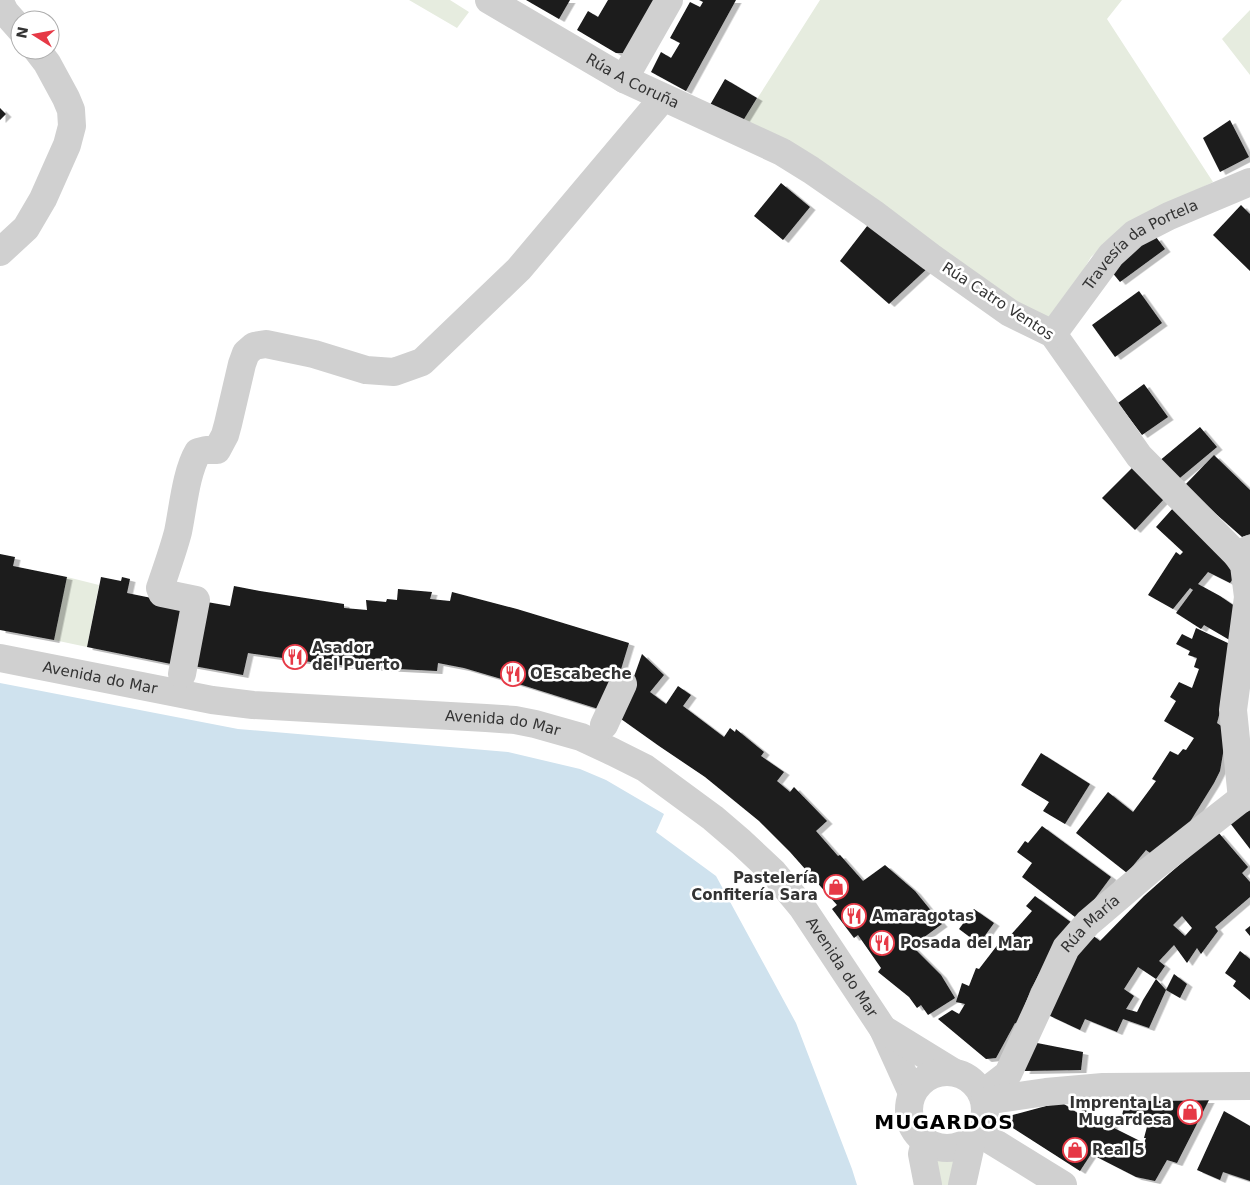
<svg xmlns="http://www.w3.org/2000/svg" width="1250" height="1185" font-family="'DejaVu Sans',sans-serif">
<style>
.green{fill:#e6ecdf}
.water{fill:#cfe2ee}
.building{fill:#1a1a1a;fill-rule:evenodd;filter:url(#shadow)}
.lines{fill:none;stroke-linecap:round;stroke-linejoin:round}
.minor{stroke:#d0d0d0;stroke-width:28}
.labels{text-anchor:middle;stroke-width:5;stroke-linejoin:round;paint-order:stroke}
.street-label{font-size:15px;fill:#333;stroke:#fff}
.poi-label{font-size:15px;font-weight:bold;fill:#333;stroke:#fff;text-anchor:start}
.district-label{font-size:20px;font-weight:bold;letter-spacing:1px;fill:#000;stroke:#fff}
</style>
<defs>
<filter id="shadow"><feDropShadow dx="5.5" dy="3" stdDeviation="0" flood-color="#0004"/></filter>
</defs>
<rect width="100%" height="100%" fill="#fff"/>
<!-- green -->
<path class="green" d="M409,0H450L469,12L457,28Z
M820,0H1122L1107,19L1213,182L1128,224L1091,257L1059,312L1050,318L1032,315L741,124Z
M1250,10V75L1222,39Z
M67,577L99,585L87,647L54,640Z
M931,1154L949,1157L959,1154L948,1185H937Z"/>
<!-- water -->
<path class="water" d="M0,683L238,729L508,752L580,769L606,780L664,814L656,832L716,876L796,1023L852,1169L857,1185H0Z"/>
<!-- building -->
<path class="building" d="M526,0H570L559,19Z
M608,0H654L624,53H616L577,30L588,11L598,17Z
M699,0H736L686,91L651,72L661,52L671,58L680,43L670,38L690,2L700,7L703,2Z
M725,79L757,98L741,124L710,105Z
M0,108L6,114L0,120Z
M1230,120L1249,157L1220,172L1203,138Z
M781,183L810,207L783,240L754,216Z
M1241,205L1250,214V271L1213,235Z
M871,221L931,265L889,304L840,261Z
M1156,237L1165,249L1120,282L1111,271L1129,252Z
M1139,291L1162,323L1115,357L1092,325Z
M1144,384L1168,417L1142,435L1118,403Z
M1200,427L1217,447L1175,482L1158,462Z
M1214,455L1250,490V534L1242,537L1216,514L1185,485Z
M1133,467L1165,498L1135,530L1102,498Z
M1174,507L1239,570L1230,583L1208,572L1198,584L1220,596L1239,609L1233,642L1204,625L1201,629L1176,613L1193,590L1190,588L1173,609L1148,595L1176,552L1180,555L1183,552L1156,527Z
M0,554L15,557L13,566L67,577L54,640L0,630Z
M101,577L121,581L122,577L130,579L127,593L191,606L176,665L87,647Z
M234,586L260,591L344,604V608L367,610L366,600L386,602L387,599L397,600L398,589L432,592L430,599L450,601L452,592L517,609L629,643L608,712L522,685L464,668L438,663L437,671L360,667L311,662L248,653L243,675L188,665L201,601L230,606Z
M1196,628L1232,645L1222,704L1217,723L1227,730L1220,771L1214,783L1183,833L1153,855L1146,850L1127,873L1076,833L1108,792L1133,812L1156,781L1152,779L1170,751L1178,755L1183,749L1186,750L1194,738L1164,721L1176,701L1170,697L1179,682L1192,688L1199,669L1194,667L1197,658L1188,655L1190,651L1176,644L1182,634L1192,639Z
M642,654L664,675L650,692L666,704L678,686L691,695L683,706L724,737L730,728L735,732L736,729L764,752L761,756L784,772L777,781L790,792L794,787L827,821L816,831L838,856L840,855L863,881L885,865L915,891L942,924L912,946L941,975L955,998L928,1015L921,1005L917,1008L909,997L878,972L881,968L858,935L854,938L832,909L837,905L790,852L759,821L705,777L659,746L614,714L631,685Z
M1041,753L1090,784L1065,824L1043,811L1049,802L1021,785Z
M1250,808V849L1230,823Z
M1042,826L1111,877L1079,920L1022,877L1032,863L1017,852L1025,841L1028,843Z
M1218,832L1248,867L1242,873L1250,882V897L1215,927L1218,931L1201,954L1197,948L1187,963L1174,945L1159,961L1165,966L1156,979L1138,967L1124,989L1134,996L1126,1009L1137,1012L1143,1000L1156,979L1166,990L1149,1028L1123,1019L1117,1032L1085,1019L1080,1030L1048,1015L1062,980L1091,934L1100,941L1144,896L1170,873ZM1182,916L1192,928L1185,936L1173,925Z
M1035,896L1072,923L1039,974L1031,989L1024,1007L1022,1026L1015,1023L996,1058L986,1059L938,1019L952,1010L959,1014L965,1004L956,1002L962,983L969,986L976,968L979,969L999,943L1008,950L1014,943L1008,938L1032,911L1026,906Z
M974,909L994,923L979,944L959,929Z
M1250,926V936L1245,930Z
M1240,951L1250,959V1000L1233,986L1236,981L1225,973Z
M1174,974L1187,984L1180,998L1166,990Z
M1032,1042L1083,1052L1081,1070L1024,1071Z
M1209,1100L1177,1163L1167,1160L1155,1181L1136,1177L1091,1154L1080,1171L1005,1123L1009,1116L1061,1102L1079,1114L1083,1109L1113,1123L1112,1127L1144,1143L1146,1138H1144L1148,1123L1121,1121L1125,1101Z
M1224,1111L1250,1126V1181L1223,1172L1220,1180L1197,1170Z"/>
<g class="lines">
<!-- minor -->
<g class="minor">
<path id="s1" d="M489,0L624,79L782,152L811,170L873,213L931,257L1010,313L1053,334L1139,456L1237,555"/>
<path d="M0,2L5,12L20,29"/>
<path d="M624,79L669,0"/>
<path d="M0,252L26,228L43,199L67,145L72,126L71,110L66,98L47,63L37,50"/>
<path id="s2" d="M1053,334L1111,255L1134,234L1169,216L1250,182"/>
<path id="s3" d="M0,658L212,700L253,705L486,718L515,720L535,724L581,737L613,752L645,768L713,818L741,842L773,872L802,907L883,1029L912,1093"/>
<path d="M182,674L196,600L162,593L160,588C166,570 173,551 178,532C183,508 186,472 198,452L206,450H217L225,435L228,424L242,364L246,353L254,346L266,344L314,354L366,370L394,372L422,362L519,269L663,98"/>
<path d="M604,725L623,684"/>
<path d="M1242,799L1233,710L1248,597L1244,565L1237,555L1250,549"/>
<path d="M883,1029L953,1072"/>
<circle cx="947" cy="1110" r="38"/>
<path id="s4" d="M982,1094L1008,1074L1066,948L1088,923L1149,871L1250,792"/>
<path d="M985,1101L1046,1092L1103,1087L1250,1086"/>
<path d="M979,1133L1063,1185"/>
<path d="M925,1142L922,1154L928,1185"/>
<path d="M962,1185L972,1140"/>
</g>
</g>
<!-- icons -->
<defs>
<symbol id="restaurant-ring" viewBox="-11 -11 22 22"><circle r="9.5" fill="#fff" stroke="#e63946" stroke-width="1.5"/><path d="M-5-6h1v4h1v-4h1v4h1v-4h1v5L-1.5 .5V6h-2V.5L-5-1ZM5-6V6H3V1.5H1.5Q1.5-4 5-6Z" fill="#e63946"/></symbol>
<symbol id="shop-ring" viewBox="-11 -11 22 22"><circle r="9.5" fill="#fff" stroke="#e63946" stroke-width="1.5"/><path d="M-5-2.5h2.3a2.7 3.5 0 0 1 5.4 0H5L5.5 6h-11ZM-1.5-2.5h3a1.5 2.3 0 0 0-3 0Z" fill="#e63946"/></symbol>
</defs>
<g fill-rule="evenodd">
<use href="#restaurant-ring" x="281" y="643" width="28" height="28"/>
<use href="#restaurant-ring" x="499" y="660" width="28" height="28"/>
<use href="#shop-ring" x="822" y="873" width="28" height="28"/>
<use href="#restaurant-ring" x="840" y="902" width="28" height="28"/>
<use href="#restaurant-ring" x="868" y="929" width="28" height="28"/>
<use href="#shop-ring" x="1176" y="1098" width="28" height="28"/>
<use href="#shop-ring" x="1061" y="1136" width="28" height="28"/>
</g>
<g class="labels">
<!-- street labels -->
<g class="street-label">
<text dy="5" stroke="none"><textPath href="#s1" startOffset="165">Rúa A Coruña</textPath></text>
<text dy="5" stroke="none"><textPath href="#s2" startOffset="128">Travesía da Portela</textPath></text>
<text transform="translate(998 301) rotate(33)" y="5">Rúa Catro Ventos</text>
<text dy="5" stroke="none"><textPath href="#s3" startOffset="102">Avenida do Mar</textPath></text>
<text dy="5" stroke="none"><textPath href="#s3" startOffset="508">Avenida do Mar</textPath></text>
<text dy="5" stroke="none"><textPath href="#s4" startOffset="206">Rúa María</textPath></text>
<text dy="5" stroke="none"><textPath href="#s3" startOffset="942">Avenida do Mar</textPath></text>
</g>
<!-- poi labels -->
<g class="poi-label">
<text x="312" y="653">Asador<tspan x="312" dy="17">del Puerto</tspan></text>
<text x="530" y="679">OEscabeche</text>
<text x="818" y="883" text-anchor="end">Pastelería<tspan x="818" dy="17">Confitería Sara</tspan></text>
<text x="872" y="921">Amaragotas</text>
<text x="900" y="948">Posada del Mar</text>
<text x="1172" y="1108" text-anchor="end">Imprenta La<tspan x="1172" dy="17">Mugardesa</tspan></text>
<text x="1092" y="1155">Real 5</text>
</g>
<!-- district labels -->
<g class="district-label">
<text x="944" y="1129">MUGARDOS</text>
</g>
</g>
<!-- north arrow -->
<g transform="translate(35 35) rotate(281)"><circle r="24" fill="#ffffff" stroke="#adadad"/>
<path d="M0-4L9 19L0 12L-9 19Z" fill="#e63946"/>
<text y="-8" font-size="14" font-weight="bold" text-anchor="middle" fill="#333333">N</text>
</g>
</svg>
